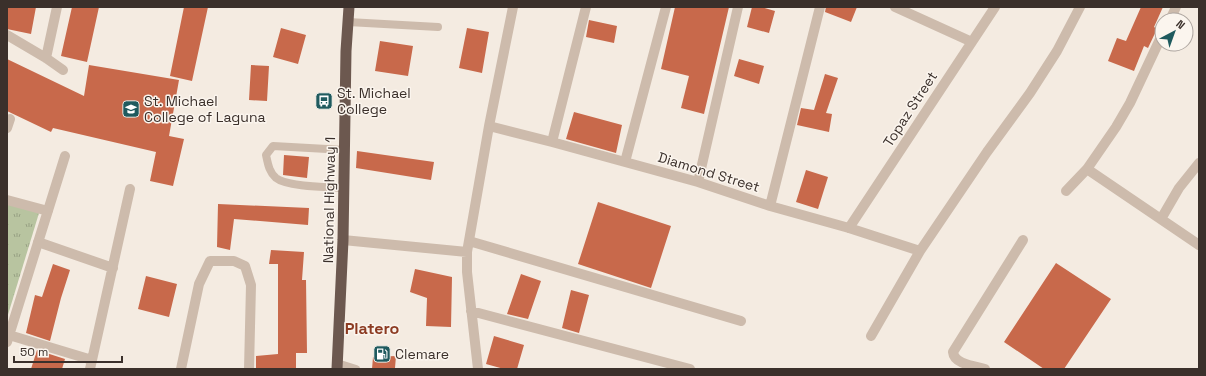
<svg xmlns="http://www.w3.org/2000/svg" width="1206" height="376" font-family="'Space Grotesk',sans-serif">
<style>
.grass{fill:url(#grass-tufts)}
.building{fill:#c8694b}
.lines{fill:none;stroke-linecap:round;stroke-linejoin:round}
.service{stroke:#cdbbac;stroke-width:8}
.minor{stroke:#cdbbac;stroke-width:10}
.trunk{stroke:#6c584f;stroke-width:11}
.labels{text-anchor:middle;stroke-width:3;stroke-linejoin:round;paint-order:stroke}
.poi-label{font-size:14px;fill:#3b302b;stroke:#fbf5ee;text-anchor:start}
.street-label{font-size:14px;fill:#3b302b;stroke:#fbf5ee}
.quarter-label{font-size:16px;font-weight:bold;fill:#8c3b22;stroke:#fbf5ee}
</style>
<defs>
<pattern id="grass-tufts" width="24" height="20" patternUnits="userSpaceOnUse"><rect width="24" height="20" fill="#b8c4a0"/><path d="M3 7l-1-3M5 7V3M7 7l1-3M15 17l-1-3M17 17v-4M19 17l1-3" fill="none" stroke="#97a083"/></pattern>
</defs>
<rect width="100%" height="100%" fill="#f4ebe1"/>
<!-- grass -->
<path class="grass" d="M7,203L39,213L7,318Z"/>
<!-- building -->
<path class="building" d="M7,7H36L31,34L7,29Z
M72,7H99L87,62L61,56Z
M184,7H208L192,81L170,76Z
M675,7H729L704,114L681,108L689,76L661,69Z
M752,7H761L775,11L769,33L747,27Z
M826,7H857L851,22L825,12Z
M1141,7H1163L1154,27L1157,29L1148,48L1144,46L1134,71L1108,61L1117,38L1126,41Z
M589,20L617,26L614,43L586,37Z
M281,28L306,35L298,64L273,57Z
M467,28L489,32L482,73L459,68Z
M380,41L413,46L408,76L375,71Z
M7,59L84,96L89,65L179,80L169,136L184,139L173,186L150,181L156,152L53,128L51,132L7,111Z
M739,59L764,66L759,84L734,76Z
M251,65L269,66L267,101L249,100Z
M825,74L838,78L826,113L832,114L829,132L797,125L801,108L814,110Z
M574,112L622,125L616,153L566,139Z
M357,151L434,162L431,180L356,168Z
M284,155L309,157L307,178L283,175Z
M806,170L828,177L818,209L796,202Z
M598,202L671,226L651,288L578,264Z
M218,204L309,208L308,225L234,219L230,250L217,247Z
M271,250L304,252L302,280H306L307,353H296V369H256V356L278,354V264H269Z
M1056,263L1111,299L1064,369H1044L1004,342Z
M53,264L70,270L61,298L50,341L26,333L35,295L42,297Z
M415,269L452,277L451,327L426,326L427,298L410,292Z
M521,274L541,281L528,319L507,314Z
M146,276L177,284L169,317L138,309Z
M571,290L589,295L579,333L562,328Z
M494,336L524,345L517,369H504L486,364Z
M37,350L65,359L62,369H31Z
M396,356L395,368L372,369L373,357Z"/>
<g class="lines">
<!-- service -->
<path class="service" d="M348,22L438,27
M344,188C328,187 287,187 276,178C269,172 268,164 266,155L273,146L345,150
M337,363L356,369"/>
<!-- minor -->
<path class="minor" d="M895,7L972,42
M1170,20L1176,7
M7,35L46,58L63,70
M46,58L57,7
M489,126L552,142L698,182L770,206L849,228L920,251
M7,128L10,119
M552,142L586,7
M625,162L666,7
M1087,169L1199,245
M698,182L738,7
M1066,191L1087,169L1116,127L1130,103L1162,35
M7,200L48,211
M770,206L820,7
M1161,219L1179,188L1199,163
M849,228L995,7
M343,240L467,252
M469,241L741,321
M38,242L113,268
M471,311L690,369
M9,335L92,360
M871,336L920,251L987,152L1030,93L1057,51L1080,7
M7,342L65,156
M90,369L130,189
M181,369L199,284L210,261H234L245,266L251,285L249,369
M478,369L467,272V252L489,126L513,7
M985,369C974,366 954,364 953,352L1023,240"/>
<!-- trunk -->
<path class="trunk" d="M337,369L343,240L346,51L349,7"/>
</g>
<!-- icons -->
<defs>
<symbol id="bus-square" viewBox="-11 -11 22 22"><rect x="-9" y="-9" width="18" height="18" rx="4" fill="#1f5a5e" stroke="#fbf5ee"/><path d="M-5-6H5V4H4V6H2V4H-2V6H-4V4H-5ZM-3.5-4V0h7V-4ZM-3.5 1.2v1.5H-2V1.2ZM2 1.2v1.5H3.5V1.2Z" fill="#fff"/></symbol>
<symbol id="university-square" viewBox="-11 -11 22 22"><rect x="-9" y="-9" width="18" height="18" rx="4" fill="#1f5a5e" stroke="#fbf5ee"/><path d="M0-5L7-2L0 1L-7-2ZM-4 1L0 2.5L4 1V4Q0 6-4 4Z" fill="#fff"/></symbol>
<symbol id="fuel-square" viewBox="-11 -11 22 22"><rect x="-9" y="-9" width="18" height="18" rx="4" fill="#1f5a5e" stroke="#fbf5ee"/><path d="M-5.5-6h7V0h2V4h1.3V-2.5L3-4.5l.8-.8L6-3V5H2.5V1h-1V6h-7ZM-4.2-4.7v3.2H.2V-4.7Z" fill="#fff"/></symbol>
</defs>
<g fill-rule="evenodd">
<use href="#bus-square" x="314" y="91" width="20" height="20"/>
<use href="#university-square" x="121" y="99" width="20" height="20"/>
<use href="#fuel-square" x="372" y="344" width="20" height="20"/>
</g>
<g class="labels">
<!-- poi labels -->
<g class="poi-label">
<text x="337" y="98">St. Michael<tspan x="337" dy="16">College</tspan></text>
<text x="144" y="106">St. Michael<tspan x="144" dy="16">College of Laguna</tspan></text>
<text x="395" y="359">Clemare</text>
</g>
<!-- street labels -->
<g class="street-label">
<text transform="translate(910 109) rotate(-57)" y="5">Topaz Street</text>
<text transform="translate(709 172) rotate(17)" y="5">Diamond Street</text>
<text transform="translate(329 200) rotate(-89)" y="5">National Highway 1</text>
</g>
<!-- quarter labels -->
<g class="quarter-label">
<text x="372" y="334">Platero</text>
</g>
</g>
<!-- border -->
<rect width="1206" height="376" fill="none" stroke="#3b302b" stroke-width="16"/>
<!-- north arrow -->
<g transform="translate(1174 32) rotate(41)"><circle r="19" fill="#fbf5ee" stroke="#aea6a0"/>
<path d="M0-3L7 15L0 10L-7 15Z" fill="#1f5a5e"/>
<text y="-6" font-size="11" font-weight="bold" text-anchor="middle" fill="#3b302b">N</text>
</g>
<!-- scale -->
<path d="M14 356v6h108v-6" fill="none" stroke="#3b302b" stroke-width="2"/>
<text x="20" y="356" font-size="12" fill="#3b302b" stroke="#fbf5ee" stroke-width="3" paint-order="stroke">50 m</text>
</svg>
